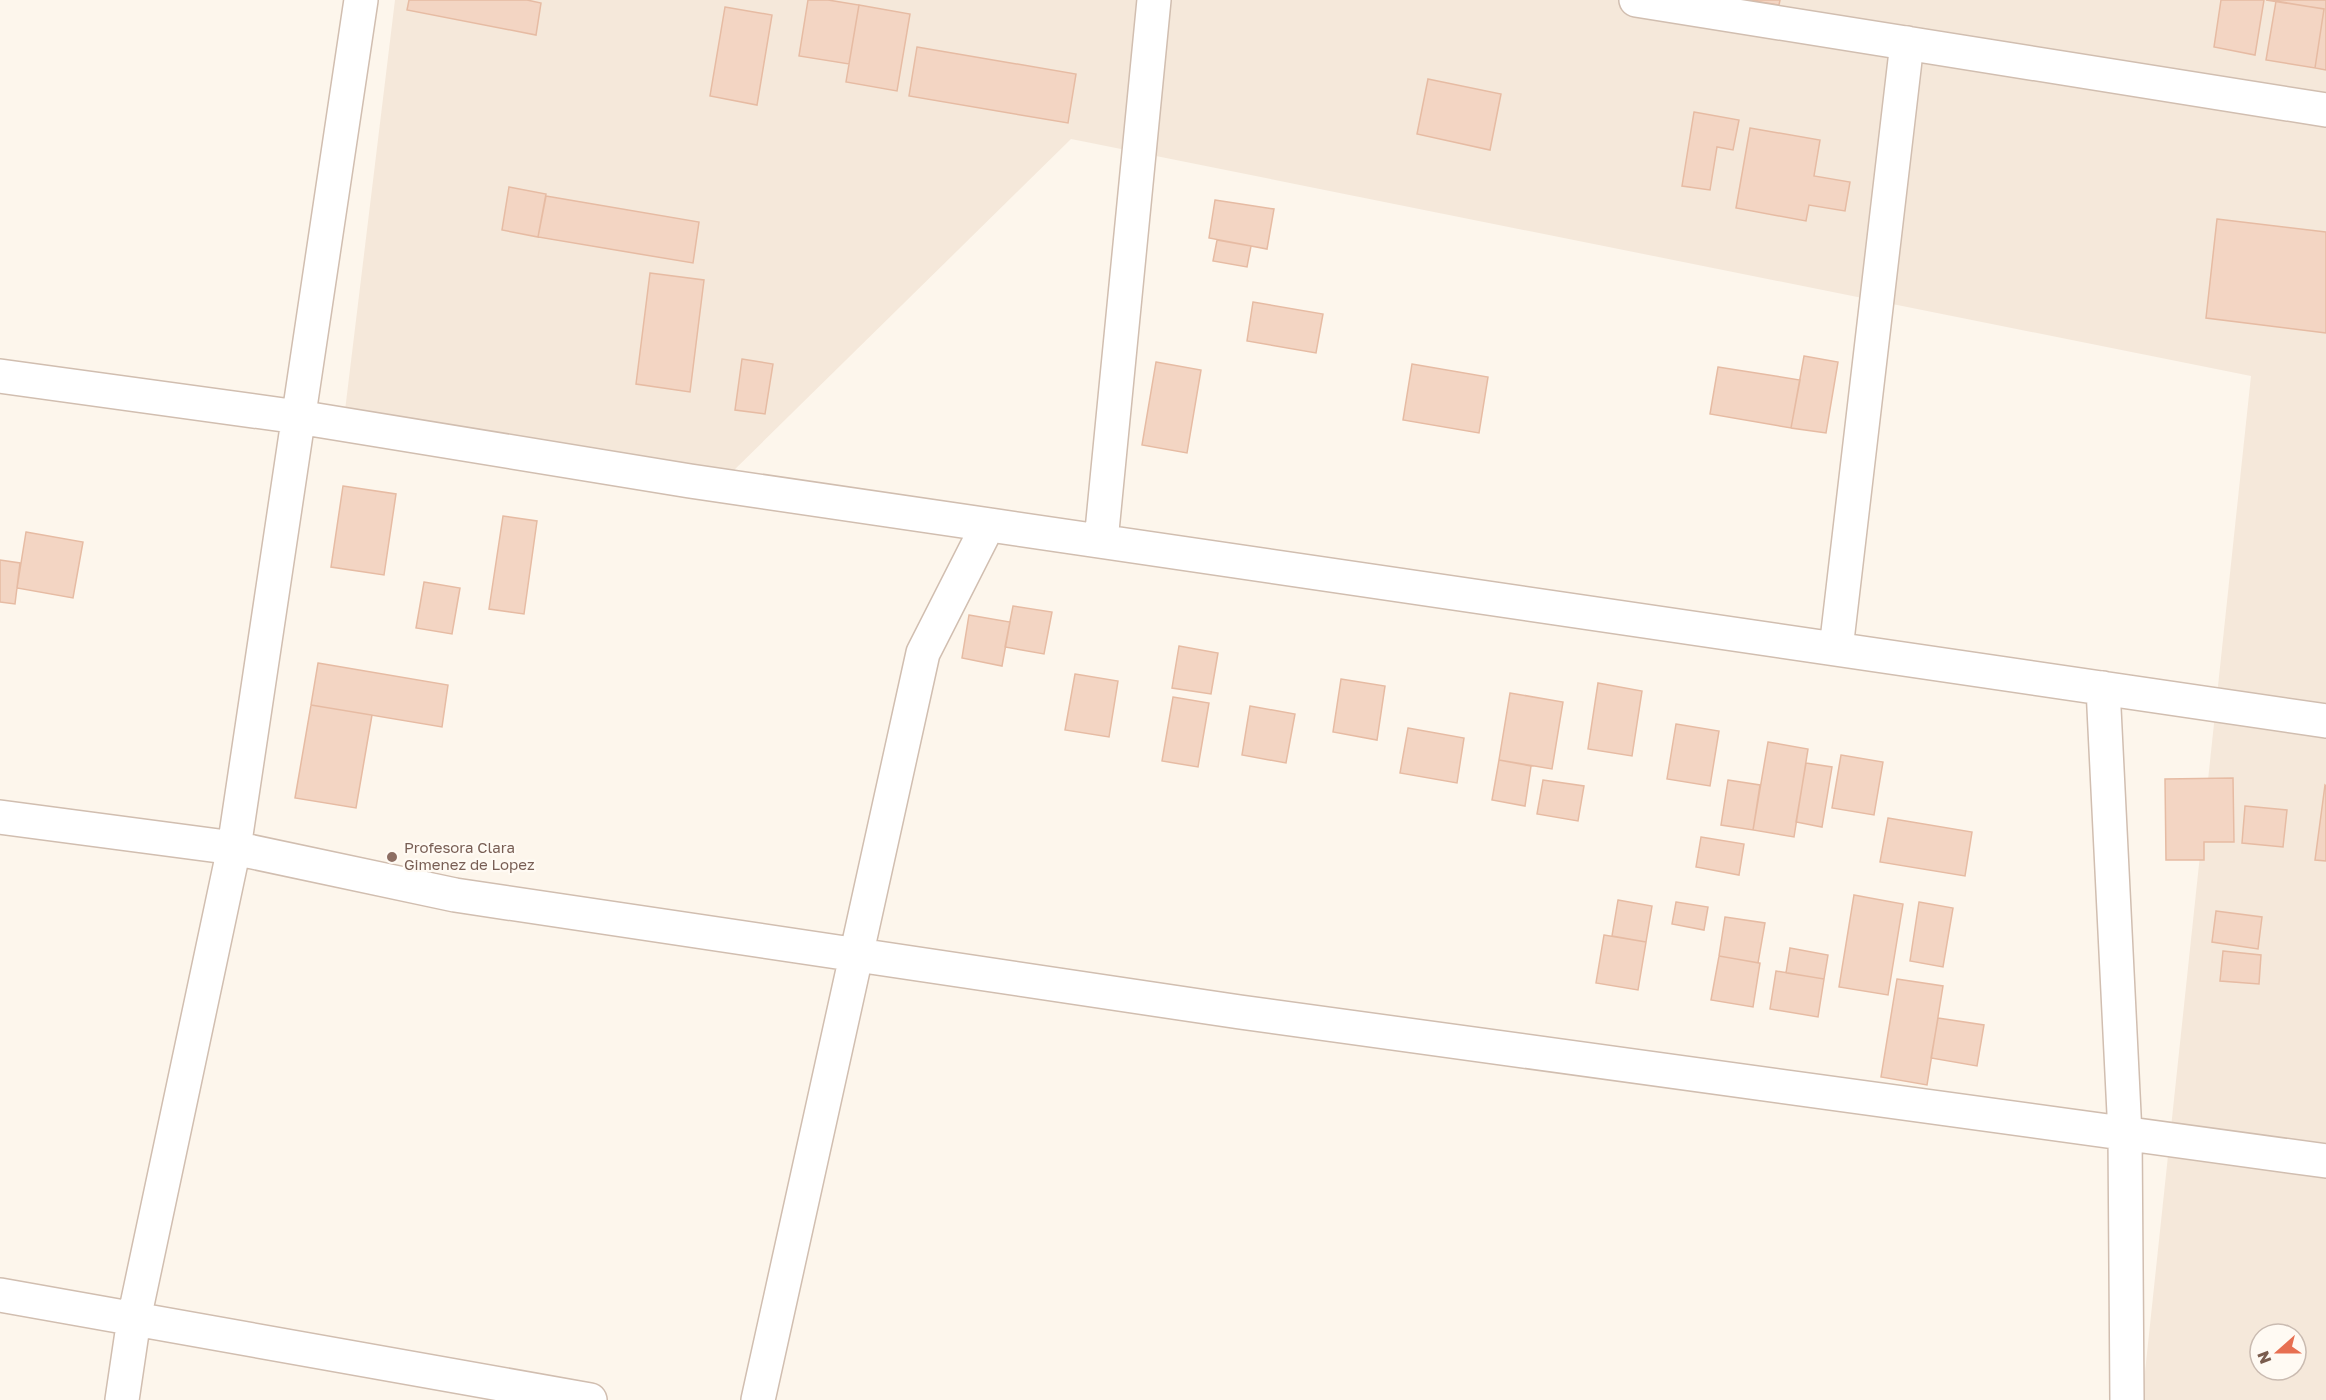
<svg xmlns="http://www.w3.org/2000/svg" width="2326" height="1400" font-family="'Golos Text',sans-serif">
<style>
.residential{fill:#f5e8da;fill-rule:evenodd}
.building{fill:#f3d5c3;stroke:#e6bba3;stroke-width:1.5}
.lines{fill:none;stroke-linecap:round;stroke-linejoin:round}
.minor-casing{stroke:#d1beb0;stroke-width:36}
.minor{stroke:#fff;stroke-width:33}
.education-dot{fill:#8d6e63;stroke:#fffaf3;stroke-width:2}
.labels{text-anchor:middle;stroke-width:4.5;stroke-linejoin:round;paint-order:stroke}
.education-label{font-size:15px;fill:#785e54;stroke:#fffaf3;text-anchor:start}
</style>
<rect width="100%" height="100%" fill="#fdf6ec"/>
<!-- residential -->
<path class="residential" d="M395,0H2326V1400H2142L2251,376L1071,139L728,476L343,427ZM2260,1334H2296V1370H2260Z"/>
<!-- building -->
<path class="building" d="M409,0H527L541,3L536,35L407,10Z
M808,0H828L859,5L849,64L799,56Z
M1748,0H1780L1779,5Z
M2221,0H2264L2255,55L2214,47Z
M2266,0H2326V70L2315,68L2324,9Z
M2276,1L2324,9L2315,68L2266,60Z
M859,5L910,14L897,91L846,82Z
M725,7L772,15L757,105L710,96Z
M917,47L1076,74L1068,123L909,96Z
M1428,79L1501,94L1490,150L1417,134Z
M1694,112L1739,120L1733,150L1717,147L1710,190L1682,186Z
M1750,128L1820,140L1814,176L1850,182L1845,211L1809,205L1806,221L1736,208Z
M509,187L546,194L538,237L502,230Z
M546,196L699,222L693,263L538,237Z
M1215,200L1274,209L1267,249L1209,238Z
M2217,219L2326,232V333L2206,318Z
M1217,240L1251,246L1247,267L1213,261Z
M650,273L704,280L690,392L636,384Z
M1253,302L1323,314L1316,353L1247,341Z
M1804,356L1838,362L1826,433L1791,428Z
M742,359L773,364L765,414L735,410Z
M1156,362L1201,370L1187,453L1142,445Z
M1412,364L1488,377L1479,433L1403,420Z
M1718,367L1800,380L1791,428L1710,414Z
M343,486L396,494L384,575L331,567Z
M503,516L537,521L524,614L489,609Z
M26,532L83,542L73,598L17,588Z
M0,560L20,563L15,604L0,602Z
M424,582L460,588L452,634L416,628Z
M1013,606L1052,612L1044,654L1005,647Z
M969,615L1010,622L1002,666L962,658Z
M1179,646L1218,653L1211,694L1172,688Z
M318,663L448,685L442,727L311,705Z
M1075,674L1118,681L1109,737L1065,730Z
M1341,679L1385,686L1377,740L1333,732Z
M1598,683L1642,691L1632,756L1588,749Z
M1510,693L1563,702L1552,769L1499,760Z
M1173,697L1209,703L1198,767L1162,761Z
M311,705L372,715L356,808L295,798Z
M1250,706L1295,714L1286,763L1242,755Z
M1676,724L1719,731L1710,786L1667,779Z
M1408,728L1464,738L1457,783L1400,773Z
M1768,742L1808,749L1794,837L1753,830Z
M1841,755L1883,762L1874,815L1832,808Z
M1499,760L1531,766L1525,806L1492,800Z
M1806,763L1832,767L1822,827L1796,822Z
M2233,778L2234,842H2204V860H2166L2165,779Z
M1543,780L1584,786L1578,821L1537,814Z
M1728,780L1760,785L1753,830L1721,825Z
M2325,785L2326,786V861L2315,860Z
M2245,806L2287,810L2283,847L2242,843Z
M1888,818L1972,832L1965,876L1880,862Z
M1701,837L1744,844L1739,875L1696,867Z
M1854,895L1903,904L1888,995L1839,987Z
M1618,900L1652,906L1646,942L1612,936Z
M1676,902L1708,907L1704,930L1672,924Z
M1919,902L1953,908L1943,967L1910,961Z
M2216,911L2262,917L2258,949L2212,942Z
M1725,917L1765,923L1758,963L1719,956Z
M1604,935L1646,942L1638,990L1596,983Z
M1790,948L1828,955L1824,979L1786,973Z
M2223,951L2261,955L2259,984L2220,981Z
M1719,956L1760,963L1753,1007L1711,1000Z
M1776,971L1824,979L1818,1017L1770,1009Z
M1897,979L1943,986L1927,1085L1881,1077Z
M1938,1018L1984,1025L1977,1066L1931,1058Z"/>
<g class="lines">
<defs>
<path id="minor" d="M1636,0L2326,110
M0,376L298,417L690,481L2326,721
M1101,541L1154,0
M1836,649L1907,43
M2103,688L2125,1134L2127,1400
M0,817L234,848L455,895L1240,1012L2326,1161
M0,1295L590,1400
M122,1400L134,1319L234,848L361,0
M758,1400L923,653L988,525"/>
</defs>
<!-- minor casing -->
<use href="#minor" class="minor-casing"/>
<!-- minor -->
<use href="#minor" class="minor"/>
</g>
<!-- markers -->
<circle class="education-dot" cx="392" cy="857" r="6"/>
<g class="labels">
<!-- education labels -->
<g class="education-label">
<text x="404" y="853">Profesora Clara<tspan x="404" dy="17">Gimenez de Lopez</tspan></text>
</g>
</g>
<!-- north arrow -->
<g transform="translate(2278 1352) rotate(249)"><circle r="28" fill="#fffaf3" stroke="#cabbb1" stroke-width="1.5"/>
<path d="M0-4.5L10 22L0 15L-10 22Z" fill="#e76f51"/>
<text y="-9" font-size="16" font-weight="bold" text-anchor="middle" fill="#7a5c4d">N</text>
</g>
</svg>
